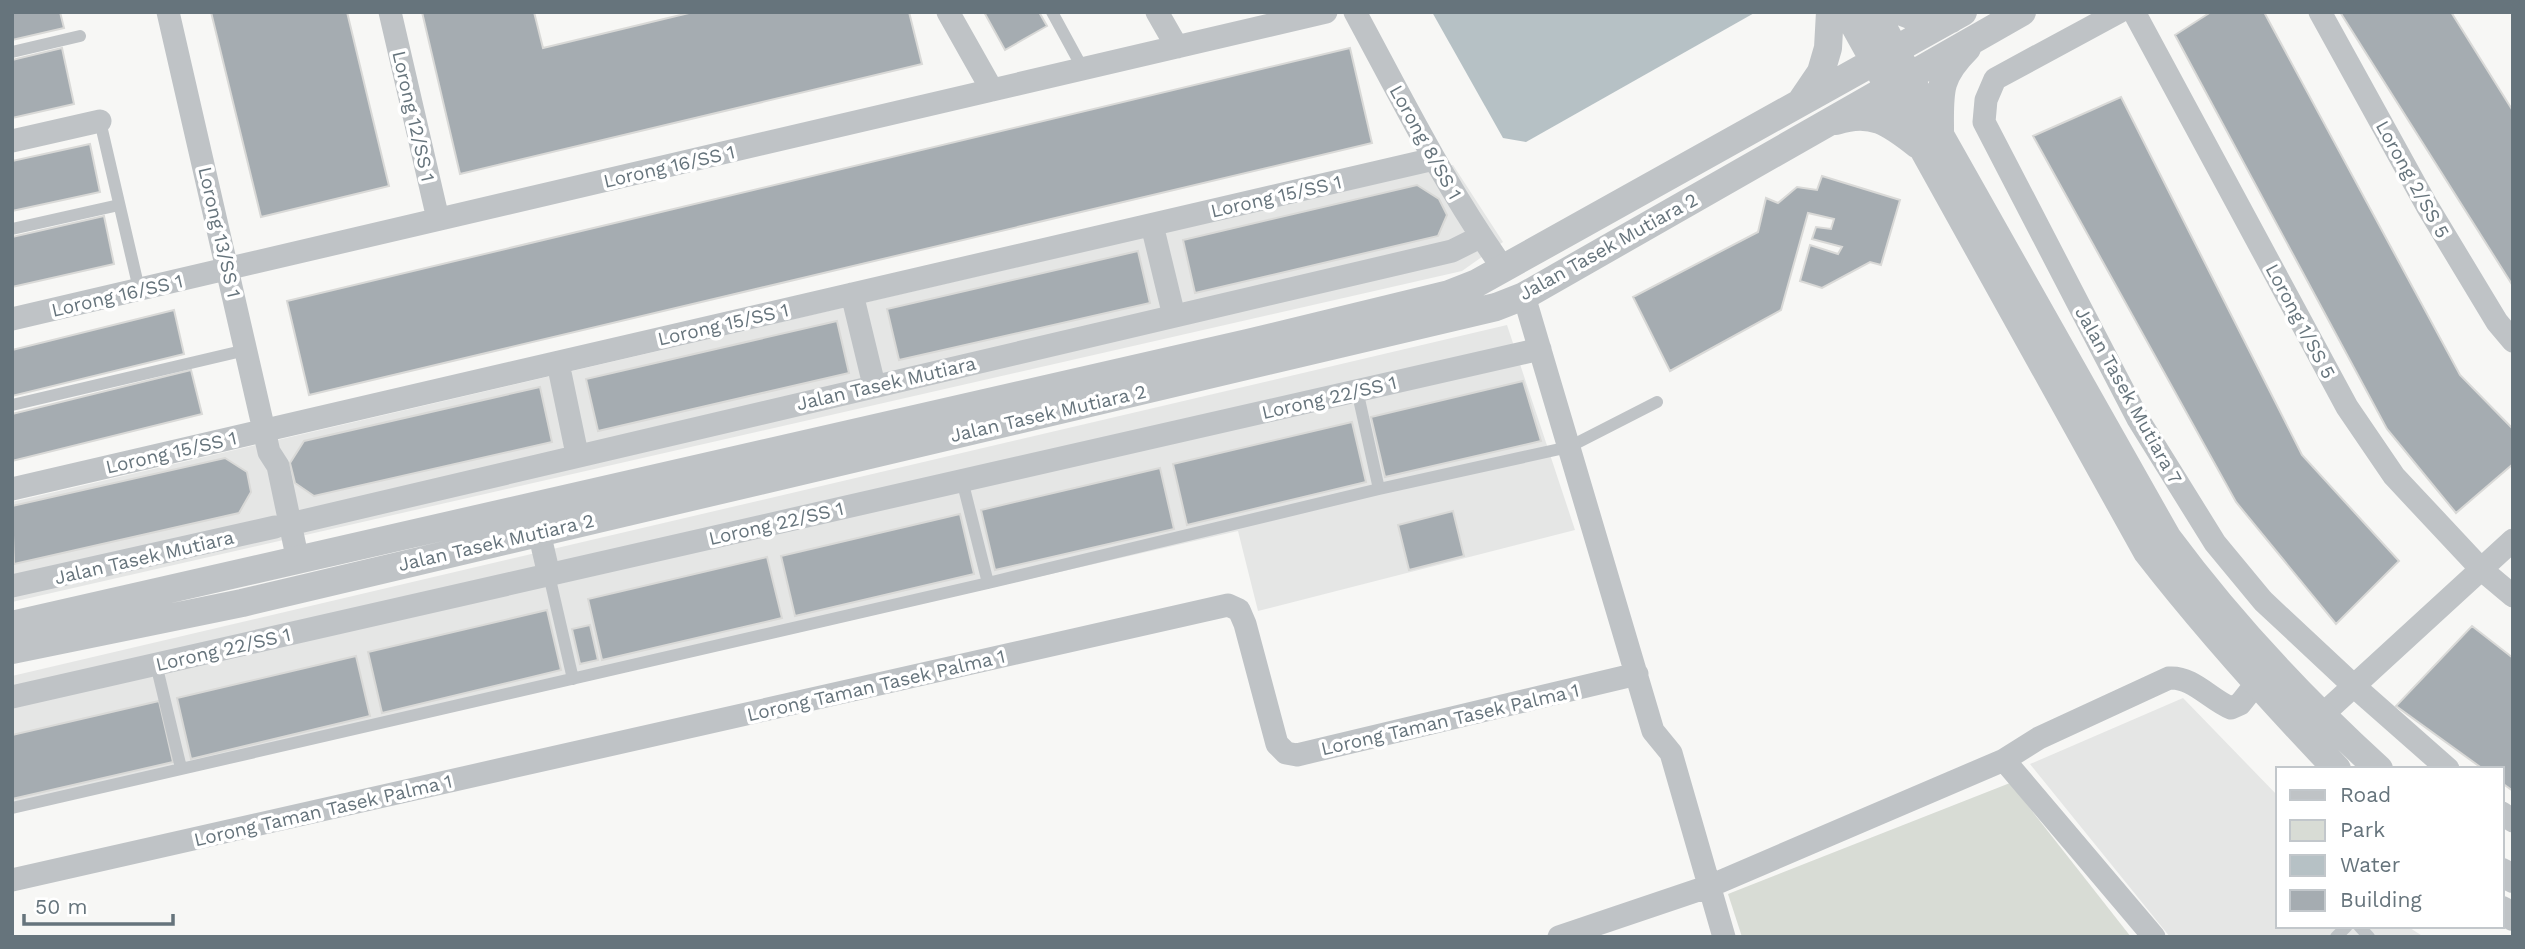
<svg xmlns="http://www.w3.org/2000/svg" width="2525" height="949" font-family="'Work Sans',sans-serif">
<style>
.built{fill:#e5e6e5}
.green{fill:#d8dcd5}
.water{fill:#b6c1c5}
.building{fill:#a5acb1;stroke:#d9d9d7;stroke-width:2}
.lines{fill:none;stroke-linecap:round;stroke-linejoin:round}
.service{stroke:#bfc3c6;stroke-width:12}
.minor{stroke:#bfc3c6;stroke-width:23}
.tertiary{stroke:#bfc3c6;stroke-width:28}
.labels{text-anchor:middle;stroke-width:7;stroke-linejoin:round;paint-order:stroke}
.street-label{font-size:19px;fill:#66747c;stroke:#fff}
</style>
<rect width="100%" height="100%" fill="#f7f7f5"/>
<!-- built -->
<path class="built" d="M1453,165L1503,242L1462,271L12,602V502Z
M1507,325L1575,530L1258,611L1238,531L12,813V676Z
M2183,698L2278,796V926H2407L2424,937H2170L2030,764Z"/>
<!-- green -->
<path class="green" d="M2010,783L2131,937H1742L1728,894Z"/>
<!-- water -->
<path class="water" d="M1432,12H1756L1526,142L1503,138Z"/>
<!-- building -->
<path class="building" d="M12,12H60L64,28L12,40Z
M211,12H347L389,186L261,217Z
M422,12H534L543,48L693,12H909L922,64L460,174Z
M984,12H1039L1047,26L1005,50Z
M2211,12H2264L2460,375L2513,429V464L2456,513L2387,429L2175,35Z
M2340,12H2451L2513,111V286Z
M62,48L74,104L12,118V60Z
M1350,48L1372,143L309,395L287,301Z
M2121,97L2302,455L2399,561L2336,624L2236,502L2033,136Z
M90,144L100,192L12,211V161Z
M1822,176L1900,200L1881,265L1870,262L1822,288L1800,281L1810,245L1838,254L1842,247L1812,239L1816,227L1831,229L1834,219L1808,213L1781,310L1670,371L1633,297L1758,232L1766,198L1778,203L1797,187L1817,190Z
M1417,185L1439,199L1447,215L1438,236L1195,293L1183,240Z
M104,216L114,264L12,287V237Z
M1138,251L1150,303L899,360L887,309Z
M174,310L184,354L12,396V350Z
M837,321L849,373L598,431L586,379Z
M191,370L202,414L12,461V414Z
M1523,381L1541,441L1385,477L1371,417Z
M540,387L552,442L314,496L295,483L290,463L304,441Z
M1352,422L1366,482L1187,525L1173,464Z
M225,458L247,472L251,492L239,513L14,564L12,506Z
M1160,468L1174,529L995,570L981,510Z
M1453,511L1464,556L1409,570L1398,525Z
M960,514L974,574L795,616L781,556Z
M767,557L782,618L602,660L588,599Z
M547,610L561,670L382,713L368,652Z
M590,625L598,660L580,664L572,629Z
M2472,626L2513,658V791L2502,783V769H2483L2396,706Z
M356,656L370,716L191,759L177,698Z
M159,701L173,762L12,799V735Z"/>
<g class="lines">
<!-- service -->
<path class="service" d="M1052,12L1083,69
M12,52L80,36
M100,121L139,289
M12,229L119,205
M1357,390L1379,489
M12,405L246,350
M962,480L988,583
M549,575L573,679
M156,664L181,768
M12,808L988,583L1379,489L1569,447L1657,402
M2359,926L2369,937
M2336,937L2347,926"/>
<!-- minor -->
<path class="minor" d="M168,12L269,452L278,466L298,561
M390,12L438,219
M948,12L992,90
M1157,12L1177,47
M1355,12C1402,99 1446,188 1503,268
M2119,12L1995,79L1986,100L1984,122L2138,419L2215,543L2263,601L2355,687L2448,769
M2134,12L2347,407L2394,476L2482,570L2513,596
M2320,12L2427,206L2497,322L2513,341
M12,141L100,121
M1152,225L1174,316
M852,294L874,385
M1524,296L1653,731L1671,753L1724,937
M12,319L1326,12
M558,363L577,454
M12,489L1434,159
M290,524L1452,251L1480,237
M539,532L549,575
M12,586L275,527
M12,697L1540,349
M2321,716L2513,540
M2004,760L2039,738L2169,678C2192,676 2211,700 2231,708L2240,704L2256,684
M2502,813L2513,821
M12,880L1228,605L1239,610L1245,624L1277,744L1286,753L1297,755L1637,674
M1559,937L1710,886L2004,760L2154,937"/>
<!-- tertiary -->
<path class="tertiary" d="M1847,12L2147,552C2206,628 2270,699 2337,769
M1875,12L1940,135L2167,537C2230,622 2301,698 2379,769
M1902,12L1915,17L1951,19
M1802,100L1821,72L1828,48L1830,12
M1836,121C1872,109 1890,123 1918,145
M1940,132C1940,92 1937,78 1967,48
M12,625L1248,343L1449,294L1477,283L1963,12
M12,650L242,603L1496,307L1524,296L2022,12
M2502,872L2513,879
M2502,910L2513,917"/>
</g>
<g class="labels">
<!-- street labels -->
<g class="street-label">
<text transform="translate(414 116) rotate(77)" y="7">Lorong 12/SS 1</text>
<text transform="translate(1426 142) rotate(61)" y="7">Lorong 8/SS 1</text>
<text transform="translate(669 166) rotate(-13)" y="7">Lorong 16/SS 1</text>
<text transform="translate(2413 179) rotate(61)" y="7">Lorong 2/SS 5</text>
<text transform="translate(1276 196) rotate(-13)" y="7">Lorong 15/SS 1</text>
<text transform="translate(220 232) rotate(77)" y="7">Lorong 13/SS 1</text>
<text transform="translate(1608 246) rotate(-29)" y="7">Jalan Tasek Mutiara 2</text>
<text transform="translate(117 295) rotate(-13)" y="7">Lorong 16/SS 1</text>
<text transform="translate(2301 321) rotate(62)" y="7">Lorong 1/SS 5</text>
<text transform="translate(723 324) rotate(-13)" y="7">Lorong 15/SS 1</text>
<text transform="translate(886 383) rotate(-13)" y="7">Jalan Tasek Mutiara</text>
<text transform="translate(2129 395) rotate(61)" y="7">Jalan Tasek Mutiara 7</text>
<text transform="translate(1329 397) rotate(-13)" y="7">Lorong 22/SS 1</text>
<text transform="translate(1048 413) rotate(-13)" y="7">Jalan Tasek Mutiara 2</text>
<text transform="translate(171 452) rotate(-13)" y="7">Lorong 15/SS 1</text>
<text transform="translate(776 523) rotate(-13)" y="7">Lorong 22/SS 1</text>
<text transform="translate(496 542) rotate(-13)" y="7">Jalan Tasek Mutiara 2</text>
<text transform="translate(144 557) rotate(-13)" y="7">Jalan Tasek Mutiara</text>
<text transform="translate(223 649) rotate(-13)" y="7">Lorong 22/SS 1</text>
<text transform="translate(876 685) rotate(-13)" y="7">Lorong Taman Tasek Palma 1</text>
<text transform="translate(1450 719) rotate(-13)" y="7">Lorong Taman Tasek Palma 1</text>
<text transform="translate(323 810) rotate(-13)" y="7">Lorong Taman Tasek Palma 1</text>
</g>
</g>
<!-- border -->
<rect width="2525" height="949" fill="none" stroke="#66747c" stroke-width="28"/>
<!-- legend -->
<rect x="2276" y="767" width="228" height="161" fill="#ffffff" stroke="#c2c7cb" stroke-width="2"/>
<rect x="2290" y="790" width="35" height="10" fill="#bfc3c6" stroke="#c2c7cb" stroke-width="2"/>
<text x="2340" y="802" font-size="21" fill="#66747c">Road</text>
<rect x="2290" y="820" width="35" height="21" fill="#d8dcd5" stroke="#c2c7cb" stroke-width="2"/>
<text x="2340" y="837" font-size="21" fill="#66747c">Park</text>
<rect x="2290" y="855" width="35" height="21" fill="#b6c1c5" stroke="#c2c7cb" stroke-width="2"/>
<text x="2340" y="872" font-size="21" fill="#66747c">Water</text>
<rect x="2290" y="890" width="35" height="21" fill="#a5acb1" stroke="#c2c7cb" stroke-width="2"/>
<text x="2340" y="907" font-size="21" fill="#66747c">Building</text>
<!-- scale -->
<path d="M24 914v10h149v-10" fill="none" stroke="#66747c" stroke-width="3.5"/>
<text x="35" y="914" font-size="21" fill="#66747c" stroke="#ffffff" stroke-width="5" paint-order="stroke">50 m</text>
</svg>
